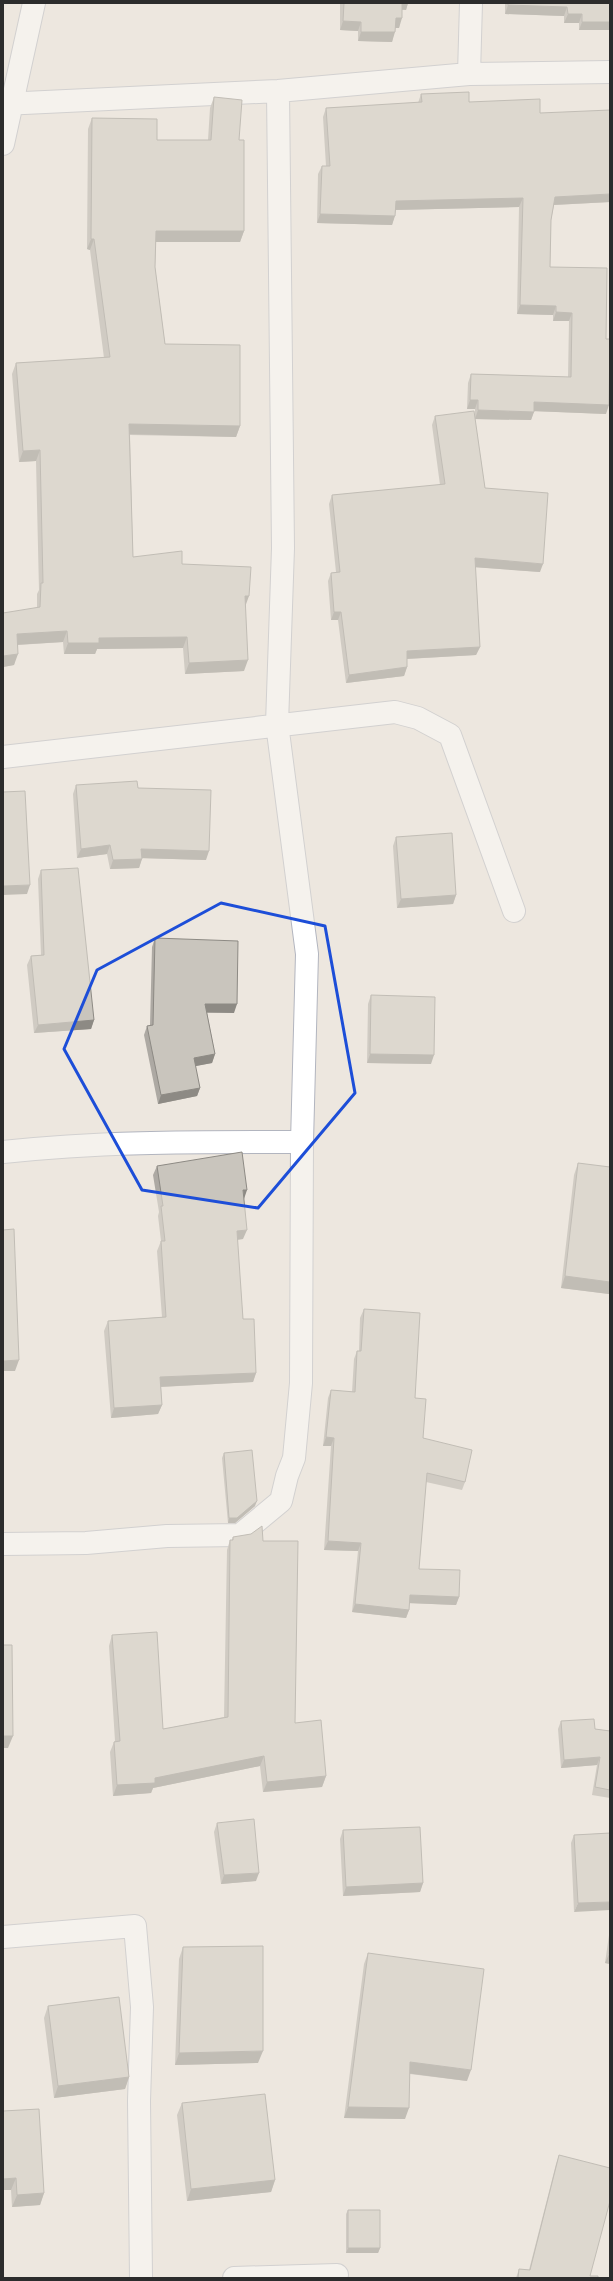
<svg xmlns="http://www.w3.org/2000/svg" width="613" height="2281" font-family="Inter,sans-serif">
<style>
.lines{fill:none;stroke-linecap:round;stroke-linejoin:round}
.minor-casing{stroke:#b2b5bf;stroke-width:24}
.minor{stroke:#fff;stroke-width:22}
.wall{fill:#ada9a3}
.shaded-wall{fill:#8d8a84}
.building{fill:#c9c5bd;stroke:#8d8a84}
.marked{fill:none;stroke:#1d4ed8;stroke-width:3;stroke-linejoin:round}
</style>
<rect width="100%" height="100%" fill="#ede7df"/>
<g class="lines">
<defs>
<path id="minor" d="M469,74L471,3
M3,104L278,91L469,74L610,72
M3,144L34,3
M3,757L395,712L418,718L450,735L514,911
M3,1152C102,1141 202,1142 302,1142
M3,1544L86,1543L167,1536L240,1535L281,1501L287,1476L294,1458L301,1383L302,1142L307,954L277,724L283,548L278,91
M3,1937L135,1926L142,2007L139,2101L141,2278
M234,2278L337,2275"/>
</defs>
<!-- minor casing -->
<use href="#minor" class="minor-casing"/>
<!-- minor -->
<use href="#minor" class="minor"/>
</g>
<!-- wall -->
<path class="wall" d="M340,3H408L406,10H402L399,28H395L392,42L358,41V31L340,30Z
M505,3H610V30H579V23H564V16L505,14Z
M421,94L540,113L610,202L554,205L551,220L550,267L606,339V414L534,411L531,420L475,419L485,488L540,572L475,567L480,647L476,655L407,659V667L404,676L346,683L338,620H331L328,581L331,573L336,572L329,504L332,495L440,485L432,425L435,416L475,415V409H467L468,383L471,374L568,377L569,321H553V315L517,314L519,207L396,210L392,225L317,223L318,174L322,166H326L323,117L326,108L418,103Z
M214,97L239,140L244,231L240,242H156L155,267L165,344L240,426L236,437L130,435L133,557L182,564L245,607L244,671L185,674L183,648L97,649L95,654H64L63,642L18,645L14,665L3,667L37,608V594L39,590L36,461L19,462L12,374L16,363L104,358L90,250L87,249L88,129L92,118L157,140H208L210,108Z
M76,785L138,788L206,860L142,858L139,868L110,869L107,854L77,858L73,794Z
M396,837L456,895L453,904L397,908L393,846Z
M41,870L94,1020L91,1029L34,1033L27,965L31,956L41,955L38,879Z
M155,938L234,1013H207L215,1054L212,1063L195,1066L200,1088L197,1096L158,1104L144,1035L147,1026L150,1025L152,947Z
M371,995L431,1064L367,1063L368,1004Z
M578,1163L609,1294L561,1288L574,1175Z
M157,1166L244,1199L243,1239L237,1240L243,1319L256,1373L253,1382L161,1387L162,1405L158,1414L111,1418L104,1331L108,1321L162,1317L157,1251L161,1241L158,1216L159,1212L153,1175Z
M364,1309L415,1398L423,1438L465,1482L462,1490L426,1482L419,1569L459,1597L456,1605L409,1603V1610L406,1618L352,1612L358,1551L324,1550L331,1446H323L328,1398L331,1390L352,1392L354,1359L357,1351H359L360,1318Z
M224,1453L255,1506L235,1523H228L222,1458Z
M233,1537L263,1541L295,1723L326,1776L322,1787L263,1792L260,1766L153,1788L151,1793L113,1796L110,1752L114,1742L115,1741L109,1646L112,1635L163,1729L224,1717L227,1550L230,1540H232Z
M561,1721L595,1729L610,1731V1798L592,1795L597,1765L561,1768L558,1729Z
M217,1823L256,1881L221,1884L214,1832Z
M343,1830L423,1883L420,1892L343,1896L340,1839Z
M610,1833L574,1912L571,1843L574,1835Z
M610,1928V1964L605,1963Z
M183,1947L258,2063L175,2065L179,1959Z
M368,1953L467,2081L410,2074L405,2119L344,2118L364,1964Z
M48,2006L129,2077L125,2089L54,2098L44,2018Z
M182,2103L275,2180L271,2192L187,2201L177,2115Z
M3,2111L44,2193L40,2205L12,2207L11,2190H3Z
M559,2155L590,2276L598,2278H516L519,2269L529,2270L556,2164Z
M348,2210L380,2248L378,2253H346V2214Z"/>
<!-- shaded-wall -->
<path class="shaded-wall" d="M401,3H408L406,10L399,9Z
M508,5L567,7L564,16L505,14Z
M568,14H582L579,23H564Z
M396,18H402L399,28H392Z
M343,21L361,22L358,31L340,30Z
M582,22H610V30H579Z
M361,32H395L392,42L358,41Z
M610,194V202L552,205L555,197Z
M523,198L519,207L393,210L396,201Z
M320,214L395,216L392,225L317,223Z
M156,231H244L240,242H152Z
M91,239H94L90,250L87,249Z
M520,305L556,306L553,315L517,314Z
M556,312L572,313L569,321H553Z
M470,400H478L475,409H467Z
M534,402L609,405L606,414L531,411Z
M478,410L534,412L531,420L475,419Z
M129,424L240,426L236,437L125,434Z
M40,450L36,461L19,462L23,451Z
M475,558L543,564L540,572L472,567Z
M245,596H249L245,607H241Z
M334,612H341L338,620H331Z
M67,631L63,642L13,645L17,634Z
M187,637L183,648L97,649L95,654H64L68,643L99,638Z
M480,647L476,655L404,659L407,651Z
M18,654L14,665L3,667V656Z
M248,660L244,671L185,674L189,663Z
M407,667L404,676L346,683L349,675Z
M110,845L107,854L77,858L81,849Z
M141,849L209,851L206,860L138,858Z
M142,859L139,868L110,869L113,860Z
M30,885L27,894L3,895V886Z
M456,895L453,904L397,908L401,899Z
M205,1004H237L234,1013L202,1012Z
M94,1020L91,1029L34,1033L38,1025Z
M215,1054L212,1063L191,1067L194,1058Z
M370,1054L434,1055L431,1064L367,1063Z
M200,1088L197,1096L158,1104L161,1095Z
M243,1190H247L244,1199Z
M247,1230L243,1239L233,1240L237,1231Z
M565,1276L610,1282V1291L609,1294L561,1288Z
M19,1360L15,1371H3V1361Z
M256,1373L253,1382L157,1387L160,1377Z
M162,1405L158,1414L111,1418L114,1408Z
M326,1437L334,1438L331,1446H323Z
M257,1501L255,1506L235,1523H228L229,1518Z
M328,1541L361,1543L358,1551L324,1550Z
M410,1595L459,1597L456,1605L407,1603Z
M355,1604L409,1610L406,1618L352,1612Z
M3,1736H13L8,1748H3Z
M264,1756L260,1766L153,1788L151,1793L113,1796L117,1785Z
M600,1757L597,1765L561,1768L564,1760Z
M326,1776L322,1787L263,1792L267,1782Z
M259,1873L256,1881L221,1884L224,1875Z
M423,1883L420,1892L343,1896L346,1887Z
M610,1902V1910L574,1912L578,1903Z
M609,1954H610V1964L605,1963Z
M263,2051L258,2063L175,2065L179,2053Z
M410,2062L471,2070L467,2081L406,2073Z
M129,2077L125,2089L54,2098L58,2086Z
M348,2107L409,2108L405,2119L344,2118Z
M16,2178L11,2190H3V2179Z
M275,2180L271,2192L187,2201L191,2189Z
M44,2193L40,2205L12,2207L17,2195Z
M348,2248H380L378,2253H346Z"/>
<!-- building -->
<path class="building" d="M344,3H402V18H396L395,32H361V22L343,21Z
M508,3H610V22H582V14H568L567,7L508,5Z
M469,92V102L540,99V113L610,110V194L555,197L551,220L550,267L607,268L606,339H610L609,405L534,402V412L478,410V400H470L471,374L571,377L572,313L556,312V306L520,305L523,198L396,201L395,216L320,214L322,166H330L326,108L422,102L421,94Z
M214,97L242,100L239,140H244V231H156L155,267L165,344L240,345V426L129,424L133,557L182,551V564L251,567L249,596H245L248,660L189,663L187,637L99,638V643H68L67,631L17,634L18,654L3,656V613L40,607L41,583H43L40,450L23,451L16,363L110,357L94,239H91L92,118L157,119V140H211Z
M474,411L485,488L548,493L543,564L475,558L480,647L407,651V667L349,675L341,612H334L331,573L340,572L332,495L445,484L435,416Z
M137,781L138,788L211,790L209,851L141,849L142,859L113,860L110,845L81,849L76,785Z
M25,791L30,885L3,886V792Z
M452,833L456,895L401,899L396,837Z
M78,868L94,1020L38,1025L31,956L44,955L41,870Z
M155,938L238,941L237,1004H205L215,1054L194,1058L200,1088L161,1095L147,1026L153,1025Z
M371,995L435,997L434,1055L370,1054Z
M242,1152L247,1190H243L247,1230L237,1231L243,1319H254L256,1373L160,1377L162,1405L114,1408L108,1321L166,1317L161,1241H165L161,1206H163L157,1166Z
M578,1163L610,1167V1282L565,1276Z
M14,1229L19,1360L3,1361V1230Z
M364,1309L420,1313L415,1398L426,1399L423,1438L472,1450L465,1482L427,1473L419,1569L460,1570L459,1597L410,1595L409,1610L355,1604L361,1543L328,1541L334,1438L326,1437L331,1390L355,1392L357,1351H361Z
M252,1450L257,1501L237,1518H229L224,1453Z
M262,1526L263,1541H298L295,1723L321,1720L326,1776L267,1782L264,1756L155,1778V1783L117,1785L114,1742L120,1741L112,1635L157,1632L163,1729L228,1717L230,1540H233V1537L251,1534Z
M3,1645H12L13,1736H3Z
M594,1719L595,1729L610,1731V1790L595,1787L600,1757L564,1760L561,1721Z
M254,1819L259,1873L224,1875L217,1823Z
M420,1827L423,1883L346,1887L343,1830Z
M610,1833V1902L578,1903L574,1835Z
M610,1943V1954H609Z
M263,1946V2051L179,2053L183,1947Z
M368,1953L484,1969L471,2070L410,2062L409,2108L348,2107Z
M119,1997L129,2077L58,2086L48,2006Z
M265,2094L275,2180L191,2189L182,2103Z
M39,2109L44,2193L17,2195L16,2178L3,2179V2111Z
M559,2155L610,2168V2201L590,2276H598V2278H518L519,2269L530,2270Z
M348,2210H380V2248H348Z"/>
<!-- marked area -->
<path d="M0 0H613V2281H0ZM221,903L325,926L355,1093L258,1208L142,1190L64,1049L97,970Z" fill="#ede7df" fill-opacity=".55" fill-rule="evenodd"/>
<path class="marked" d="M221,903L325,926L355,1093L258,1208L142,1190L64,1049L97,970Z"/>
<!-- border -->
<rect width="613" height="2281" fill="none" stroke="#2c2c2c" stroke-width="8"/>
</svg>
